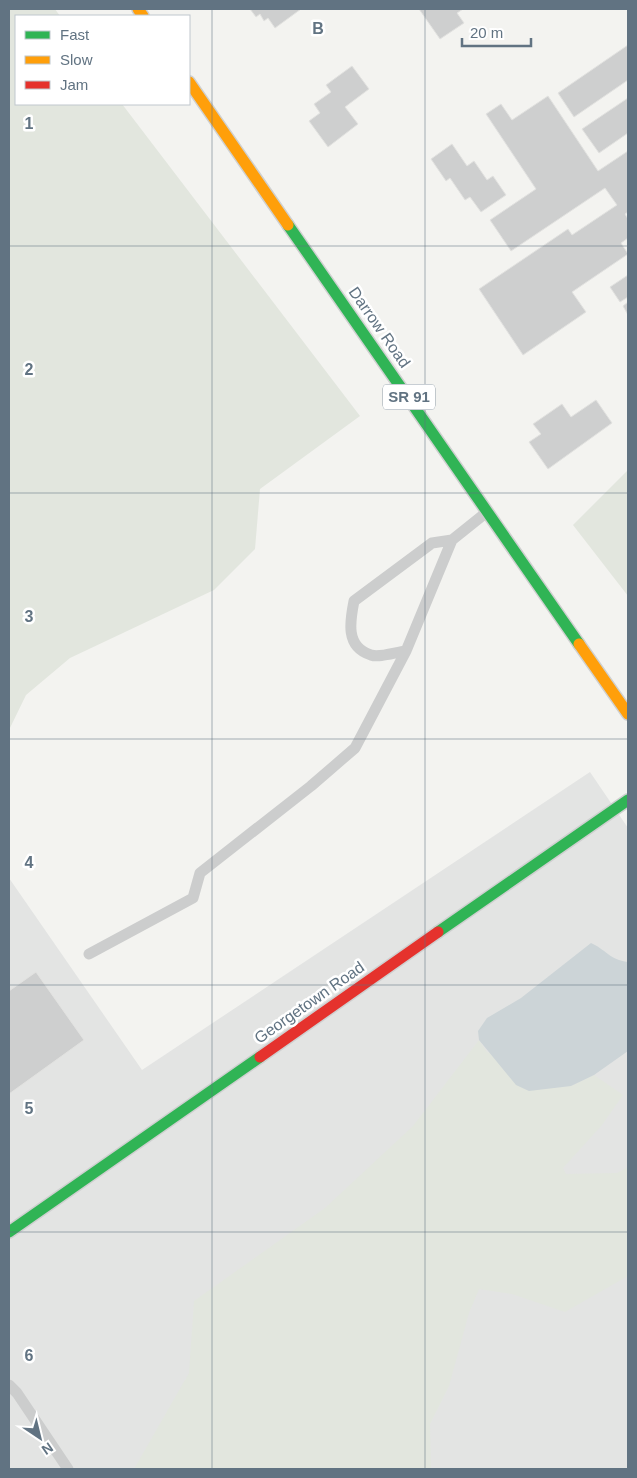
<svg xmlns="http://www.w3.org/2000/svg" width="637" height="1478" font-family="Arial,sans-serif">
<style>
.built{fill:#e3e4e3}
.green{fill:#e2e6de}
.water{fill:#ccd4d7}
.building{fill:#cecfcf;stroke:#e2e2e0}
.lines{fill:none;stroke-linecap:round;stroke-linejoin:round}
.fast-casing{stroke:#cfd0d0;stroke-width:14}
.slow-casing{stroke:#cfd0d0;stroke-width:14}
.jam-casing{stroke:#cfd0d0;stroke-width:14}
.lane{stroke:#cccdcd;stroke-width:11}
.fast{stroke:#30b455;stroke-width:11}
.slow{stroke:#ff9f0a;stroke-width:11}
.jam{stroke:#e5322d;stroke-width:11}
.grid{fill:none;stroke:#617382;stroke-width:1;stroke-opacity:0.55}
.labels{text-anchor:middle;stroke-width:5;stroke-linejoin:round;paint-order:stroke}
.shield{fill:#fff;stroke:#909da8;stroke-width:1}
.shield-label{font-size:15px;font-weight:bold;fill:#617382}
.street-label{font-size:16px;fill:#617382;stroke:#fff}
.grid-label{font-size:16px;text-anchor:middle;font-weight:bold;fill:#617382;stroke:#fff;stroke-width:5;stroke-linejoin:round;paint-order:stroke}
</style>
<rect width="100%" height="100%" fill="#f3f3f0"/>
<!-- built -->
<path class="built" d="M590,772L628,828V1469H9V878L142,1070Z"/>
<!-- green -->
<path class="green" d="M9,9H55L60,16H16V104H122L360,416L260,489L255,549L214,590L70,658L26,695L9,730Z
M628,470V596L573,525Z
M479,1040L487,1052L571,1086L594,1075L623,1095L602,1125L563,1168L566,1174L617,1173L628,1167V1276L565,1312L512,1294L479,1289L469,1313L449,1386L430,1424L431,1469H134L189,1373L194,1301L325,1208L413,1126Z"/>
<!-- water -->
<path class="water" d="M591,943C605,949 610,960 628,962V1051L594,1075L571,1086L529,1091L516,1085L479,1040L478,1031L487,1018L521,998Z"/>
<!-- building -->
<path class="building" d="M250,9H301L275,28L268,18L264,21L260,14L256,17Z
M419,9H463L457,13L464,23L440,39Z
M628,45V80L574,117L558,93Z
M352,66L369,89L345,107L358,124L328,147L309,121L320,113L314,104L331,92L326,85Z
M548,96L598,171L628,151V212L625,214L628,219V238L621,243L628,254L572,292L586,312L523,355L479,289L568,229L572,235L617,205L605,188L511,251L490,220L536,189L486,114L501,104L512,120Z
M628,98V133L599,153L582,129Z
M452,144L467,166L474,161L487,180L493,176L506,195L481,212L470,197L465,200L450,178L446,181L431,159Z
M628,275V297L620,302L610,287Z
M628,302V315L623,306Z
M596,400L612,423L548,469L529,442L541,434L533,424L562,404L571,417Z
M36,972L84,1040L9,1094V991Z"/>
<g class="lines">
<defs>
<path id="fast" d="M288,225L579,644
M438,932L628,800
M9,1232L260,1057"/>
<path id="slow" d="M138,9L143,16
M189,82L288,225
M579,644L628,714"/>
<path id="jam" d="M260,1057L438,932"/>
</defs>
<!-- fast casing -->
<use href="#fast" class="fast-casing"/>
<!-- slow casing -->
<use href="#slow" class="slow-casing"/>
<!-- jam casing -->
<use href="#jam" class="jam-casing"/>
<!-- lane -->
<path class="lane" d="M452,540L406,651C396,652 379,658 371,655C345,647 350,621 354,601L432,543L452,540L487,512
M89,954L193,898L200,873L311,786L355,748L406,651
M9,1385L17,1393L68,1469"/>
<!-- fast -->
<use href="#fast" class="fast"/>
<!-- slow -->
<use href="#slow" class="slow"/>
<!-- jam -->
<use href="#jam" class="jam"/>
</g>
<!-- grid -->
<path class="grid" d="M212,9V1469M425,9V1469M9,246H628M9,493H628M9,739H628M9,985H628M9,1232H628"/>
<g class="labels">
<!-- shield labels -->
<rect class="shield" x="383" y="384.5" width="52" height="25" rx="4"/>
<g class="shield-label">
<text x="409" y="402">SR 91</text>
</g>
<!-- street labels -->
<g class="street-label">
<text transform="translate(380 327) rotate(55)" y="6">Darrow Road</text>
<text transform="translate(309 1002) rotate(-35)" y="6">Georgetown Road</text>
</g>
</g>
<g class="grid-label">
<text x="318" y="34">B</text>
<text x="29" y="129">1</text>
<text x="29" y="375">2</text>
<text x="29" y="622">3</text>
<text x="29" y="868">4</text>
<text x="29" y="1114">5</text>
<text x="29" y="1361">6</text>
</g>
<!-- border -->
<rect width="637" height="1478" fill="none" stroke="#617382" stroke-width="20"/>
<!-- legend -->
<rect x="15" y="15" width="175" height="90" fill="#ffffff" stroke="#c0c7cd"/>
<rect x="25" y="31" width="25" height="8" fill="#30b455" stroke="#c0c7cd"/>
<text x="60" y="40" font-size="15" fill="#617382">Fast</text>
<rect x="25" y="56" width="25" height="8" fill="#ff9f0a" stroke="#c0c7cd"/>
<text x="60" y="65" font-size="15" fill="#617382">Slow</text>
<rect x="25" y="81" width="25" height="8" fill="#e5322d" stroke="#c0c7cd"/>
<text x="60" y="90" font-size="15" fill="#617382">Jam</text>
<!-- north arrow -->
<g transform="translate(40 1438) rotate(145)" stroke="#ffffff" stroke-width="4" paint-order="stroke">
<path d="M0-4L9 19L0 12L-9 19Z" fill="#617382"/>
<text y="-8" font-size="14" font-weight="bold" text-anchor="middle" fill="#617382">N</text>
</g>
<!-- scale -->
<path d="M462 38v8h69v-8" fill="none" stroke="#617382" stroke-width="2.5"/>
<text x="470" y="38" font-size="15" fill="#617382" stroke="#ffffff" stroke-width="4" paint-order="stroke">20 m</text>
</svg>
